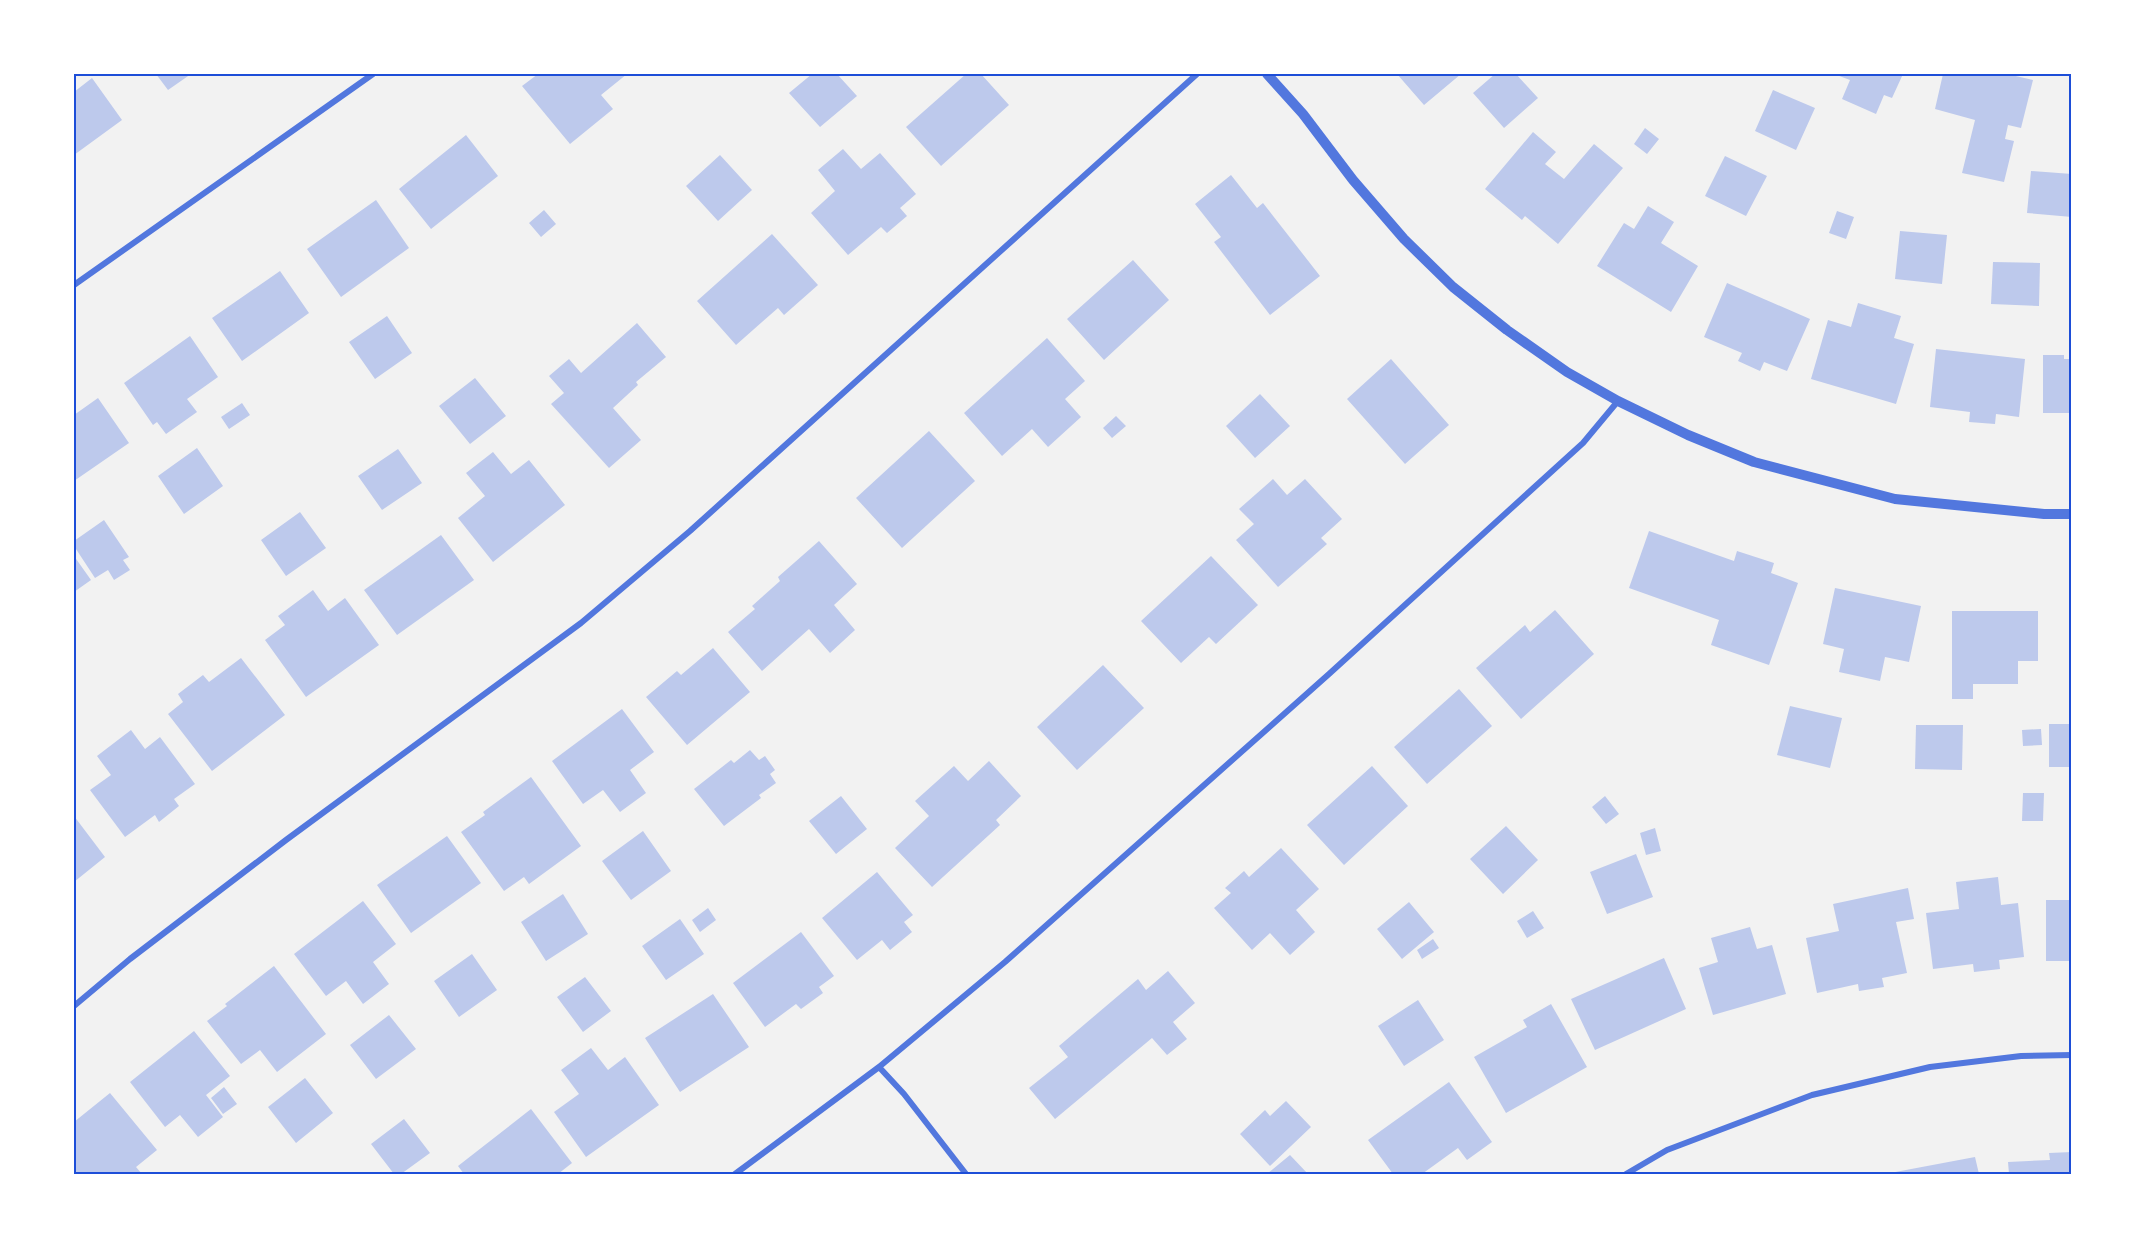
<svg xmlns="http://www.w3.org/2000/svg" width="2145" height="1248" font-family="Jost,sans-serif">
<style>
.building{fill:#bdc9ec}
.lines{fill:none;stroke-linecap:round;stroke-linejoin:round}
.minor{stroke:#5277de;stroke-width:6}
.tertiary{stroke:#5277de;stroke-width:10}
.neatline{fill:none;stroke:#1d4ed8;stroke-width:2}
</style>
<rect width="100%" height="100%" fill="#f2f2f2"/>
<!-- building -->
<path class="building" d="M156,74H191L168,90Z
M538,74H627L601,95L613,109L570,144L522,86Z
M812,74H837L857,96L820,127L789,93Z
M966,74H981L1009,105L941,166L906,127Z
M1397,74H1461L1424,105Z
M1495,74H1516L1538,98L1504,128L1473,93Z
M1834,74H1903L1892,98L1884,95L1876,114L1842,99L1850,80Z
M1943,74H2007L2033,80L2021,128L2008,125L2005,139L2014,141L2004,182L1962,173L1975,120L1935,109Z
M92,78L122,120L74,155V92Z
M1773,90L1815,108L1796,150L1755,131Z
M1645,128L1659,139L1647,154L1634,144Z
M1533,132L1556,152L1545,164L1564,179L1594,144L1623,168L1558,244L1525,216L1522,220L1485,189Z
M466,135L498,176L431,229L399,189Z
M843,149L861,169L880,153L916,194L900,208L907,216L887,233L881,227L848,255L811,213L835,191L818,170Z
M720,155L752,190L718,221L686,186Z
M1725,156L1767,176L1746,216L1705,196Z
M2031,171L2072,174V217L2027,213Z
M1231,175L1257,208L1263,203L1320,276L1270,315L1214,242L1221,237L1195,204Z
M376,200L409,248L341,297L307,249Z
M1648,206L1674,222L1661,243L1698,266L1671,312L1597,266L1624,223L1634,229Z
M544,210L556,224L541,237L529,223Z
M1837,211L1854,217L1846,239L1829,233Z
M1900,231L1947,235L1942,284L1895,279Z
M772,234L818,285L784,315L778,308L736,345L697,301Z
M1133,260L1169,300L1104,360L1067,319Z
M1993,262L2040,263L2039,306L1991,304Z
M280,271L309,313L242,361L212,318Z
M1727,283L1810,319L1787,371L1764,362L1760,371L1738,361L1742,353L1704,337Z
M1858,303L1901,316L1894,338L1914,344L1896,404L1811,379L1828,320L1851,327Z
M387,316L412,353L375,379L349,342Z
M637,323L666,357L636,382L638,385L613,408L641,440L609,468L551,404L564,393L549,376L569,359L581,373Z
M190,336L218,377L187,399L197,412L166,434L157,422L153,425L124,383Z
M1047,338L1085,381L1065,399L1081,417L1048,447L1032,429L1002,456L964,413Z
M1936,349L2025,359L2019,417L1996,414L1995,424L1969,422L1970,412L1930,407Z
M2043,355H2064V359H2072V413H2043Z
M1391,359L1449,425L1405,464L1347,399Z
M475,378L506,416L470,444L439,406Z
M1260,394L1290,426L1255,458L1226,426Z
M98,398L129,443L74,481V415Z
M242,403L250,415L229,429L221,417Z
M1116,416L1126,426L1112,438L1103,428Z
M929,431L975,481L902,548L856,498Z
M197,448L223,486L184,514L158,476Z
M398,449L422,483L382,510L358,476Z
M493,452L511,474L529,460L565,505L493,562L458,518L485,496L466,473Z
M1273,479L1287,495L1305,479L1342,519L1321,538L1327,544L1278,587L1236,540L1254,524L1239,509Z
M300,512L326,548L286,576L261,540Z
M104,520L129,557L123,560L130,570L114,580L108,570L95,578L74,546V541Z
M1649,531L1734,561L1737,551L1774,563L1771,573L1798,583L1769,665L1711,645L1719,620L1629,588Z
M441,535L474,580L397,635L364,590Z
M819,541L857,584L834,605L855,630L830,653L809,629L762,671L728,632L755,609L752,606L780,581L778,577Z
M74,556L91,580L74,592Z
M1211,556L1258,605L1216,644L1209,637L1181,663L1141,621Z
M1835,588L1921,606L1909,662L1885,657L1880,681L1839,672L1844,649L1823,644Z
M313,590L328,611L345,598L379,645L306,697L265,640L285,625L278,616Z
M1555,610L1594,654L1521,719L1476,668L1525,625L1530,632Z
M1952,611H2038V661H2018V684H1973V699H1952Z
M713,648L750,692L687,745L646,697L677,671L681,675Z
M241,658L285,715L212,771L168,714L183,702L178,694L203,675L209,682Z
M1103,665L1144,708L1077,770L1037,727Z
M1459,689L1492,726L1427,784L1394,747Z
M1790,706L1842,718L1830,768L1777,755Z
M622,709L654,752L630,770L646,793L620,812L603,790L583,804L552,761Z
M2049,724H2072V767H2049Z
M1916,725H1963L1962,770L1915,769Z
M2041,729L2042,745L2023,746L2022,730Z
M131,730L145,749L160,737L195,784L174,799L179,806L159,822L155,815L125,837L90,790L111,775L97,756Z
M750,750L759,760L765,756L775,770L770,774L776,783L759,795L761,798L724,826L694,789L731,760L734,763Z
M989,761L1021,796L996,820L1000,825L932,887L895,848L929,816L915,801L954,766L968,781Z
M1372,766L1408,806L1344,865L1307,825Z
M531,777L581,846L529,884L524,877L504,891L461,832L485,815L483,812Z
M2023,793H2044L2043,821H2022Z
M841,796L867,829L836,854L809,821Z
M1605,796L1619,814L1606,824L1592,807Z
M74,816L105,857L74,882Z
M1506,826L1538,860L1503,894L1470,859Z
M1655,828L1661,851L1646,855L1640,833Z
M643,831L671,871L631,900L602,861Z
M447,836L481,883L411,933L377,885Z
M1281,848L1319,889L1296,910L1315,932L1290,955L1270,933L1252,950L1214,908L1231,893L1225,888L1244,871L1249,877Z
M1636,854L1653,897L1607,914L1590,872Z
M877,872L913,915L904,922L912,932L890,950L882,940L857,960L822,918Z
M1998,877L2001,905L2018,903L2024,957L1999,960L2000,969L1974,972L1973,964L1933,969L1926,913L1959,909L1956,882Z
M1908,888L1914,919L1896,922L1907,973L1882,978L1884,987L1859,991L1858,984L1817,993L1806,938L1839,931L1833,904Z
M563,894L588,934L546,961L521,922Z
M2046,900H2072V961H2046Z
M363,901L396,944L373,962L389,984L363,1004L346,981L326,996L294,954Z
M1409,902L1434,932L1402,959L1377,929Z
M708,908L716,920L700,932L692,920Z
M1533,911L1544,928L1527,938L1517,921Z
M680,919L704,954L666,980L642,946Z
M1750,927L1757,949L1772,945L1786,994L1713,1015L1699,968L1718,962L1711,938Z
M801,932L834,976L819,987L823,993L801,1009L796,1004L765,1027L733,983Z
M1433,939L1439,948L1422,959L1417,950Z
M472,954L497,990L459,1017L434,981Z
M1664,958L1686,1009L1595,1050L1571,999Z
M274,966L326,1034L277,1072L260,1050L241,1064L207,1021L227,1006L225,1004Z
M1168,971L1195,1003L1173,1022L1187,1039L1167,1055L1152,1038L1055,1119L1029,1088L1068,1057L1059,1046L1138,979L1146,990Z
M585,977L611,1011L583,1032L557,997Z
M713,994L749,1047L680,1092L645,1038Z
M1418,1000L1444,1040L1404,1066L1378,1026Z
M1551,1004L1587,1067L1506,1113L1474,1057L1527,1027L1523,1020Z
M389,1015L416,1049L376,1079L350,1045Z
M194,1031L230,1076L206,1095L223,1117L198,1137L180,1115L165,1127L130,1082Z
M591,1048L608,1070L625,1057L659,1105L586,1157L554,1112L579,1094L561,1070Z
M305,1078L333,1113L296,1143L268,1107Z
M1449,1082L1492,1142L1467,1160L1458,1148L1422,1174H1393L1368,1140Z
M224,1087L237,1104L223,1114L211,1098Z
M110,1093L157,1150L136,1167L142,1174H74V1122Z
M1286,1101L1311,1127L1270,1166L1240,1134L1265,1110L1270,1116Z
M531,1109L572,1163L558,1174H464L458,1166Z
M404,1119L430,1153L401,1174H394L371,1144Z
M2072,1152V1174H2009L2008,1162L2050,1160L2049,1153Z
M1290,1155L1308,1174H1267Z
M1975,1157L1979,1174H1890V1173Z"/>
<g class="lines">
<!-- minor -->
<path class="minor" d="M74,285L373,74
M74,1006L130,959L286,840L581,623L690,531L1197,74
M879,1067L904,1094L966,1174
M735,1174L879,1067L1005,962L1329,674L1583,443L1618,401
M1626,1174L1667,1150L1812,1095L1930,1067L2021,1056L2072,1055"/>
<!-- tertiary -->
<path class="tertiary" d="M1267,74L1303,114L1353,180L1404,239L1453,287L1507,330L1567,372L1618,401L1688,435L1754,462L1895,499L2044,514H2072"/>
</g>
<!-- border -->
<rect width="2145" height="1248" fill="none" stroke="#ffffff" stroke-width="150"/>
<rect x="75" y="75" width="1995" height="1098" class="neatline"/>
</svg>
